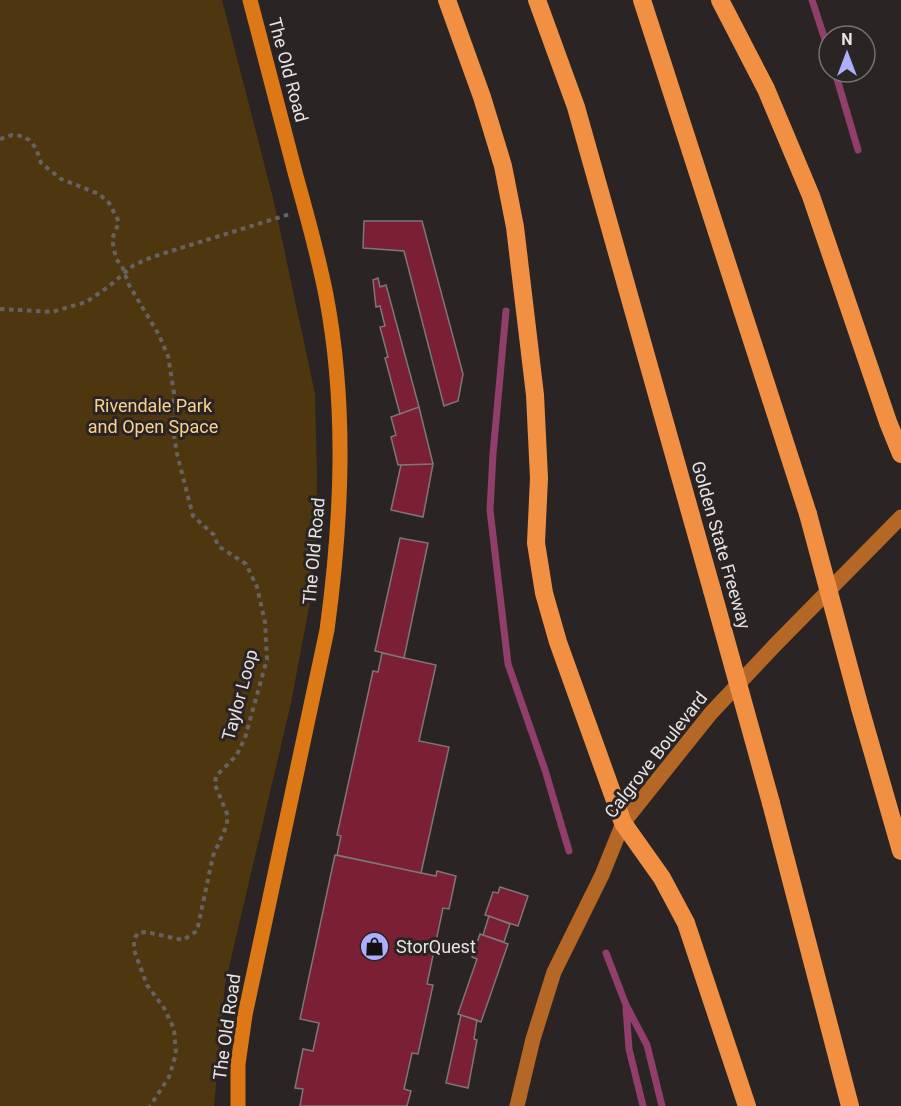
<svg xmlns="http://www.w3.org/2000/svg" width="901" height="1106" font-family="Roboto,sans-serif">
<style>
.green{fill:#4e370f}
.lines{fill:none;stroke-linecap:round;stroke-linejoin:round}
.stream{stroke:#923e6c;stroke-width:7}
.building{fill:#7a1f34;stroke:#7d7677;stroke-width:1.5}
.path{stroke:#666261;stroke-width:4;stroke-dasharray:4.5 4.5;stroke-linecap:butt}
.secondary{stroke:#b56725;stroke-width:15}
.primary{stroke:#dc7815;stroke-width:15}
.highway{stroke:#f19042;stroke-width:18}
.highway-bridge{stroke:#f19042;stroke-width:18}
.labels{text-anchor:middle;stroke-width:6;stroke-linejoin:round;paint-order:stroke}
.street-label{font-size:18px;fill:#e6e3e2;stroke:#2a2524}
.park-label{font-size:18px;fill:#f9d191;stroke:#2a2524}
.poi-label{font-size:18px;fill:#e6e3e2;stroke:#2a2524;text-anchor:start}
</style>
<rect width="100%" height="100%" fill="#2a2524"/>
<!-- green -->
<path class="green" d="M0,0H222L274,202L315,394L317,479L314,580L291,703L225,984L214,1106H0Z"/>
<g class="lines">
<!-- stream -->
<path class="stream" d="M812,0L829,52
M835,72L858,150
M506,311L493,454L490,510L508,664L545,770L569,851
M606,953L626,1005L647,1045L662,1106
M626,1008L629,1049L643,1106"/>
</g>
<!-- building -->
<path class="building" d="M364,221H422L463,374L458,401L444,406L404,251L363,248Z
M378,278L380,287L386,285L419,407L400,414L385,358L388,357L380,327L385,326L380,306L376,307L373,280Z
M419,407L433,464L398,465L391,437L396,435L391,417Z
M433,464L423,517L391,510L401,465Z
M400,538L428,543L404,658L375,651Z
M382,653L436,665L419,741L449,747L421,873L337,855L341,836L337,835L373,671L378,672Z
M335,855L436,876L437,871L456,876L449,909L443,908L427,984L433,985L418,1054L412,1053L404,1089L411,1091L407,1106H300L303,1089L295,1088L303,1049L313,1051L319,1023L300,1019Z
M500,887L528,896L518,926L485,915L493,892L498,893Z
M489,916L510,924L504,942L483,935Z
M480,934L508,944L481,1022L458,1014L477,959L472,957Z
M461,1015L477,1020L474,1039L477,1040L468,1088L446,1083Z"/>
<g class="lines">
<!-- path -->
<path class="path" d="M0,139L12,135L22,136L29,140L36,148L41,163L61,179L99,194L109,203L119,222L112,239L116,259L122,266L129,285L159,335L168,356L174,393L173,429L177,454L193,516L214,535L218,546L246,564L257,587L265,622L267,659L245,738L236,756L216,776L215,785L228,816L226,827L213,856L197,931L183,940L146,932L138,933L134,939V950L147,985L164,1008L174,1029L176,1054L169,1077L150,1106
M0,309L52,312L86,302L108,287L134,265L152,257L290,214"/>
<!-- secondary -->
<path class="secondary" d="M517,1106L533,1039L554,972L602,875L623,823L711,713L776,644L901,517"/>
<!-- primary -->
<path class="primary" d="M238,1106V1064L245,1015L327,630C342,519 347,405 326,295C318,255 307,215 296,176C281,117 265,59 250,0"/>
<!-- highway -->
<path class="highway" d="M447,0L482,97L503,166L515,227L535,395L539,478L536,543L544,593L558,642L623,823L662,878L686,923L747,1106
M537,0L576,107L712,590
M642,0L808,514
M720,0L766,89L811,196L888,422L901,454
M860,708L901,851
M771,803L850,1106"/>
<!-- highway-bridge -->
<path class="highway-bridge" d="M808,514L860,708
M712,590L771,803"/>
</g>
<!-- icons -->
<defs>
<symbol id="shop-disc" viewBox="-11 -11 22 22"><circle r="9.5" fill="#acaffb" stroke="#2a2524"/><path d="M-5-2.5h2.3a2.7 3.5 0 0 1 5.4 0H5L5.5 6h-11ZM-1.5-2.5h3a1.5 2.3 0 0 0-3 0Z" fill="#111"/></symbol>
</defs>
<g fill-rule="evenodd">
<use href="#shop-disc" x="358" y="930" width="33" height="33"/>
</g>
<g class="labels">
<!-- street labels -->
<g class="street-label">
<text transform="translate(288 70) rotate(75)" y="6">The Old Road</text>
<text transform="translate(721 545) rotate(74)" y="6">Golden State Freeway</text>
<text transform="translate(314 551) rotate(-85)" y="6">The Old Road</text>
<text transform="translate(240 695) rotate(-75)" y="6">Taylor Loop</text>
<text transform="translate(656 755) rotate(-52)" y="6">Calgrove Boulevard</text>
<text transform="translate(227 1027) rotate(-82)" y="6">The Old Road</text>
</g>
<!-- park labels -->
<g class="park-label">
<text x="153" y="412">Rivendale Park<tspan x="153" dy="21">and Open Space</tspan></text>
</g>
<!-- poi labels -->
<g class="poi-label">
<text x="396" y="953">StorQuest</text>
</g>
</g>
<!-- north arrow -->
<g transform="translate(847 54)"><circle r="28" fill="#2a2524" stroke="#757170" stroke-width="1.5"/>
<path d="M0-4.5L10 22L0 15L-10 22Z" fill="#acaffb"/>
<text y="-9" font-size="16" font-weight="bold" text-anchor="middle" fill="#e6e3e2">N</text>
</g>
</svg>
